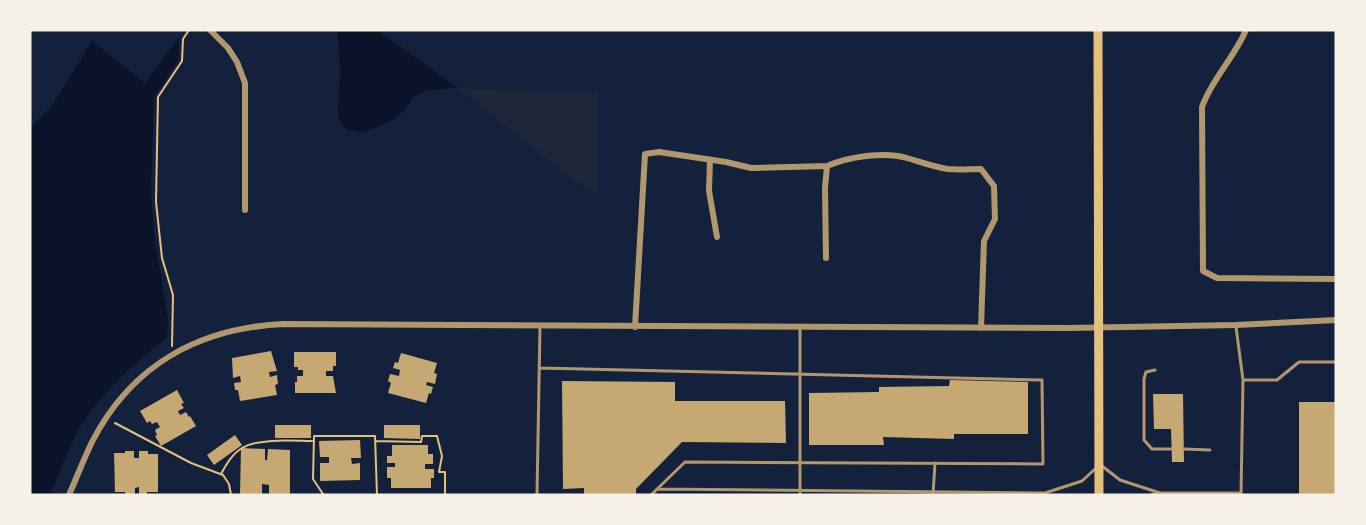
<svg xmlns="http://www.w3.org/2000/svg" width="1366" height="525" font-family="'Archivo Narrow',sans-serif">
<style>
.green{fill:#1d2539}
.water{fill:#0b132b}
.building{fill:#c6a872}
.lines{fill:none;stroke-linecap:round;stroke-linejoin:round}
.path{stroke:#e5c07b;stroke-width:2}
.service{stroke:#b1986c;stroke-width:3}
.minor{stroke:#b1986c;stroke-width:6}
.primary{stroke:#e5c07b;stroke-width:9}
</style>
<rect width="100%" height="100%" fill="#14213d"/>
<!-- green -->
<path class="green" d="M458,88L597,92V197Z"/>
<!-- water -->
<path class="water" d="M337,30H377L458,88L428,90L413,97L404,110L394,119L379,127L362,132L348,130L341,124L338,113L340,71Z
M179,37L178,61L154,97L151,191L154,235L168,319L167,338C136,362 101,393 80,427C68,448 60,473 50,495H30V128L52,106L92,41L145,83Z"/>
<!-- building -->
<path class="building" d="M271,351L277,371L269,372L270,377L277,375L278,384L275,385L277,395L240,401L238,390H235L234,383L241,382L240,376L233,378L232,358Z
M294,352H336V366H333V371H326V376H333L336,393H295V382H297V376H303V370H298V367H294Z
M401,353L437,363L434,373L437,374L435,384L427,382L426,385L433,387L431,394L429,393L426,403L388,393L391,383L388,381L390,374L399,376L400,370L393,368L395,362L398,363Z
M950,380L1028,382V434H954V439L883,437L884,445H809V393L879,392V387L949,386Z
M562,381L675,382V401H785L786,443L682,442L636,489V495H584V488L563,489Z
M177,390L184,403L181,404L184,408L178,411L180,415L186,412L189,417L190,416L196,426L161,446L155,436L157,435L155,430L160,427L157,422L152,424L150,421L147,423L140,411Z
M1153,394H1183L1184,462H1172L1171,429H1154Z
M1299,402H1336V495H1299Z
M275,425H311V438H275Z
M384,425H420V439L384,438Z
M235,435L242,445L214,465L207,455Z
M360,440L361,458H351L352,464L360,463V480L320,481V463H329V457H320L319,441Z
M392,445H428V454H433V464H425V469H434V478H431V488H391V478H387V467H395V463H387V456H392Z
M241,448L265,449V460H267L268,449L290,450V495H269V485L262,484V494H240Z
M125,451H134V458H139V451H148V454H158V492H147V495H139V487L135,488V495H125V492H115L114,453H125Z"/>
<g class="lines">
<!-- path -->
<path class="path" d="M172,346L173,295L162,258L156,202L158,97L182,61L183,39L189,30
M115,423L191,463L223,475L229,484L231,495
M375,441L421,442L422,436H437L442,456L439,472H445V495
M221,474C226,465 232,454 242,448C258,438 293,441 312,441
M321,495L323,494L313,479L314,436H375L377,495"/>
<!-- service -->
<path class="service" d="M800,327V495
M1236,327L1243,380L1241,495
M540,368L1042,380L1043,464L685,462L651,495
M1155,370L1146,372L1144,379V440L1152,449H1171
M1243,380H1277L1299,362H1336
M1184,449L1210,450
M1102,466L1120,480L1160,493
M657,489L1045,493L1082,481L1095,469
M537,495L540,326
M933,495L935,463
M1151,495L1160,493H1241"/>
<!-- minor -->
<path class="minor" d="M210,30L228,48L237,62L245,83V210
M1246,30C1234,58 1212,79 1202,107L1203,271L1217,278L1336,279
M710,160L709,191L717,237
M827,166C848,157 884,151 907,158C921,162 933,167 948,169C959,170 970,169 981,169L994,186L995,219L984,241L981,328
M635,327L645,154L659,152L726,162L751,168L827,166L825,188L826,258
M69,495C77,477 84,458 93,440C133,364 200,328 284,324L1068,328L1236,325L1336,320"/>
<!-- primary -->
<path class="primary" d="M1098,30L1099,495"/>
</g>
<!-- border -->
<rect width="1366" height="525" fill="none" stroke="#f6f1e7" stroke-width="63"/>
</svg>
